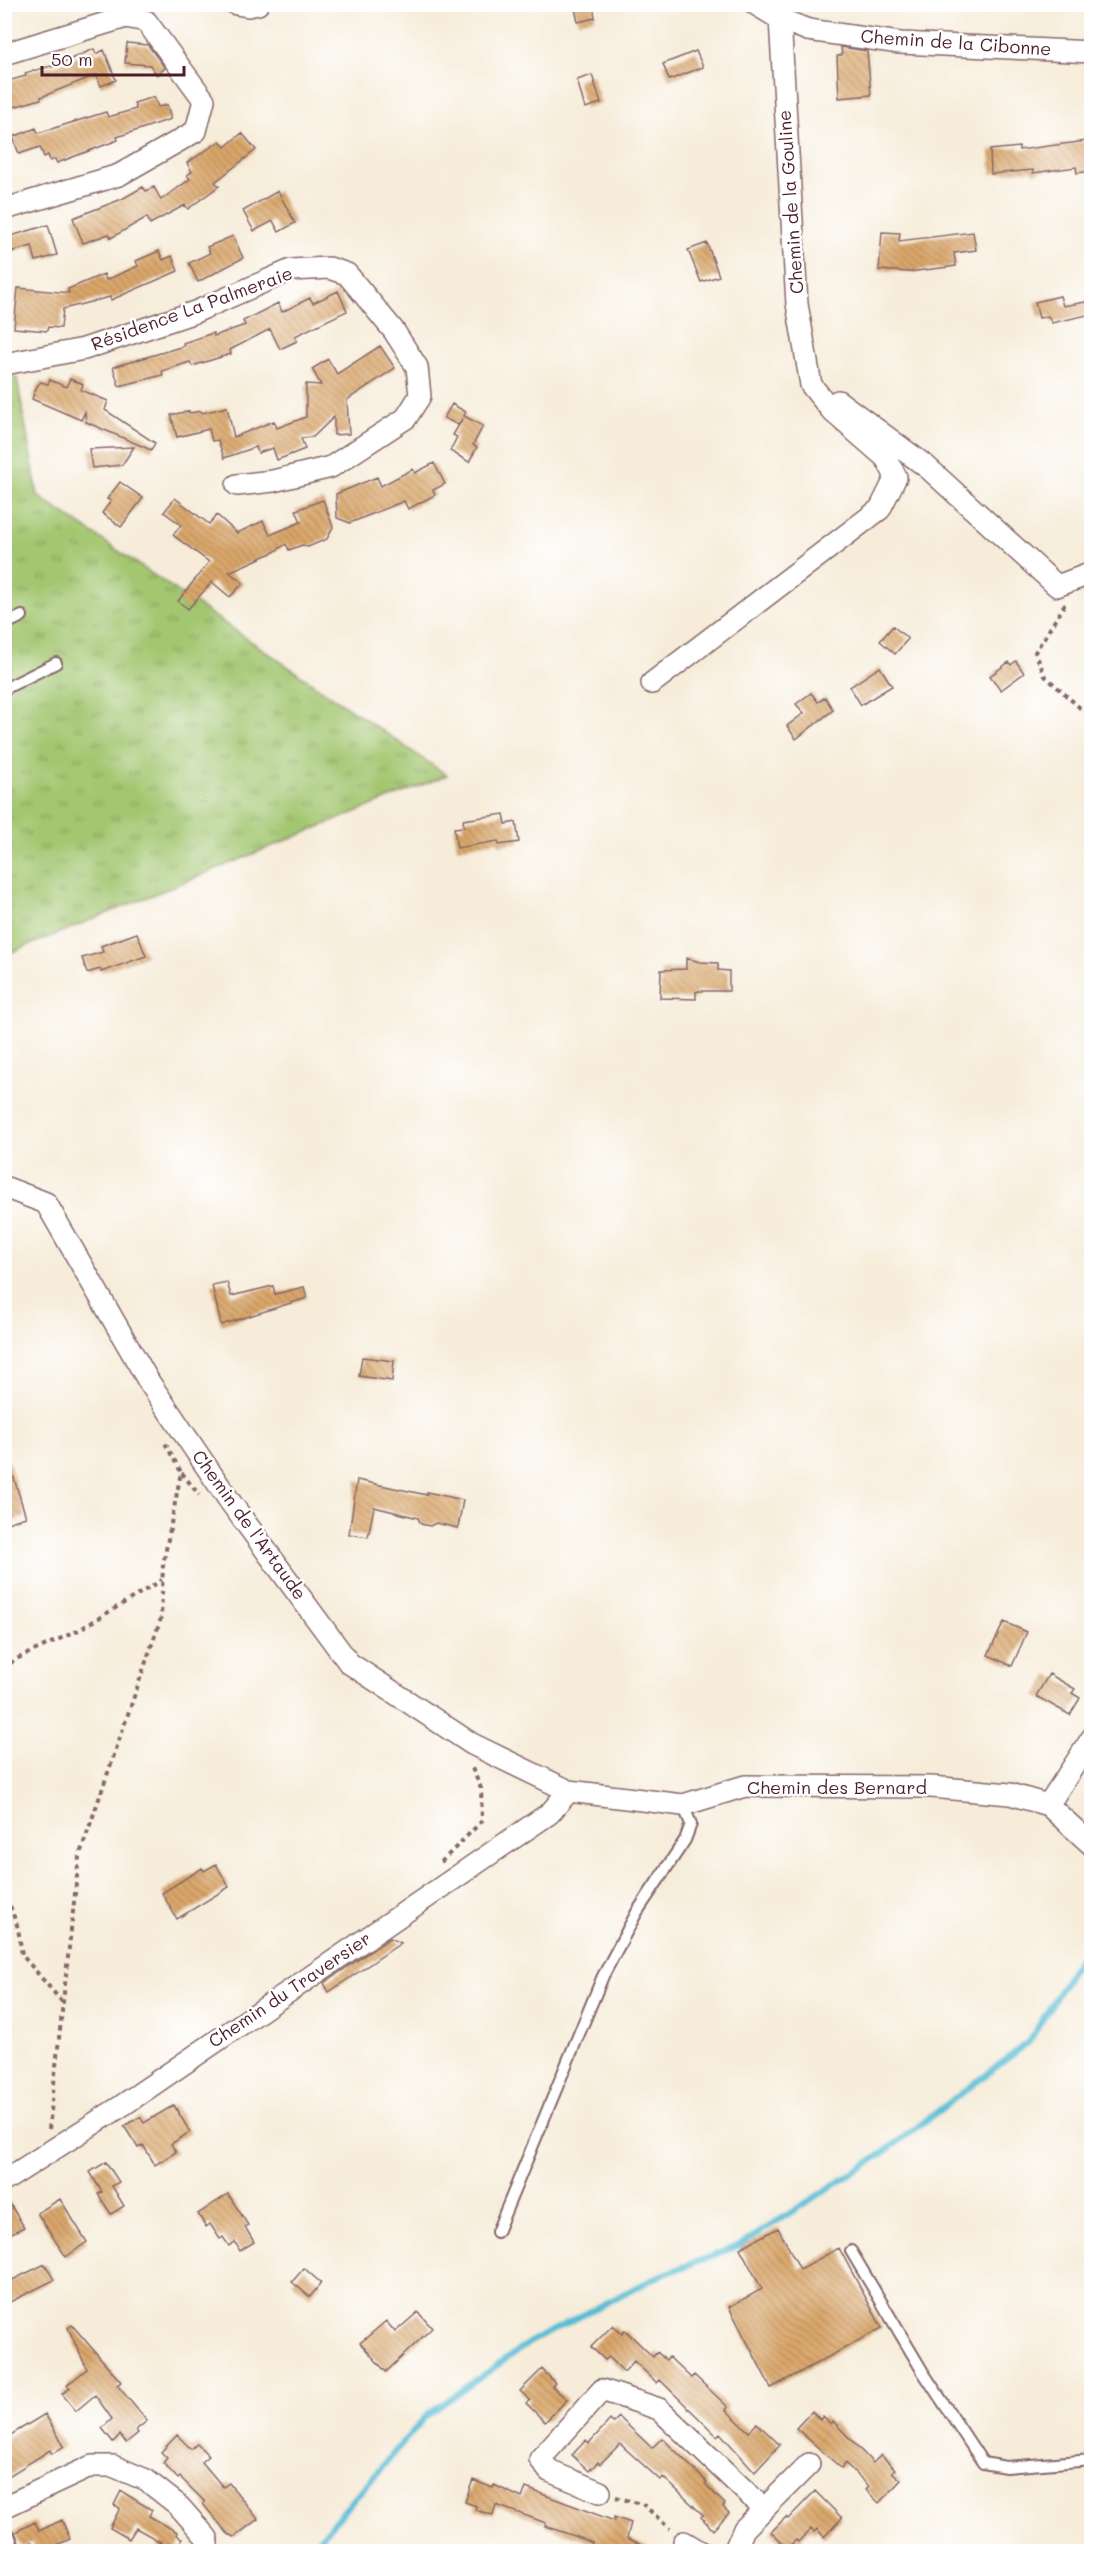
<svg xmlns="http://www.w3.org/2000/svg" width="1096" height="2556" font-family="Mali,sans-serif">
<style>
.park{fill:url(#park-tufts);stroke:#76724e;stroke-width:1.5}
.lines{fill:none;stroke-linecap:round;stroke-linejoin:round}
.stream{stroke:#56bcd4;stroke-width:6}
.building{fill:url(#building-back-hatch)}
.lane-casing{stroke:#866768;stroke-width:14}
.street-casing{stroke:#866768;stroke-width:24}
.path{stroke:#866768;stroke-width:4;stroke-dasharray:4.5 4.5;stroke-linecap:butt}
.lane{stroke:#fff;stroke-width:10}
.street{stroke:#fff;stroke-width:21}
.labels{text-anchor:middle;stroke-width:5;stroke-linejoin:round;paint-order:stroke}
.street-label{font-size:18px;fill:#4a1f2b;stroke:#fff}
</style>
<defs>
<pattern id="park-tufts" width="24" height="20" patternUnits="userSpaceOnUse" patternTransform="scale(1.5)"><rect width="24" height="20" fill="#a3c670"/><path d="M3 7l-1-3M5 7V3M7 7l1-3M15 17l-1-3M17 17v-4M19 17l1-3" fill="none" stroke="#87a05c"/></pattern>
<pattern id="building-back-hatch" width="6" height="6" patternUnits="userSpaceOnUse" patternTransform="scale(1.5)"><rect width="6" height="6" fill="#daa76b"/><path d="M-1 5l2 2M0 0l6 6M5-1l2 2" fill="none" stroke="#b38758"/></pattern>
</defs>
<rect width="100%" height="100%" fill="#fff"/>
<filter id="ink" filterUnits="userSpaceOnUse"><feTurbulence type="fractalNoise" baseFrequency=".0167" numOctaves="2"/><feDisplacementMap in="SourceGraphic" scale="12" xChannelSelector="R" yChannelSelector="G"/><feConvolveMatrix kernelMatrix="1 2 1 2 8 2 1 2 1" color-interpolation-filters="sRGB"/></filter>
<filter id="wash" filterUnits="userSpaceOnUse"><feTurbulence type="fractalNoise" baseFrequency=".008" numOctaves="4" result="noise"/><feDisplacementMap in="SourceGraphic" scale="24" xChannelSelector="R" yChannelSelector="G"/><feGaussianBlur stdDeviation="1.35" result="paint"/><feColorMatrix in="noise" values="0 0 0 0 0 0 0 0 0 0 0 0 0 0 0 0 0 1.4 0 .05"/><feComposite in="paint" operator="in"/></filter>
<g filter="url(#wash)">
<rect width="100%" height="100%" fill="#f6ecd9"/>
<!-- park -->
<path class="park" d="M5,375L17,378L38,496L447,775L5,955Z"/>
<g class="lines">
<!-- stream -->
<path class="stream" d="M308,2552L426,2416L530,2342L657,2277L740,2245L879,2156L1029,2042L1084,1950L1092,1947"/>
</g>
<g id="blocks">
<!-- building -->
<path class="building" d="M574,4H593L595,18L578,22Z
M127,43L148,45L165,68L157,75L150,65L125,63Z
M841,47L867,51L871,95L839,98L837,56L842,55Z
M94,49L96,54L104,50L116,80L101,86L96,75L41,97V99L4,110V82L26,76L25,73L51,66L52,67Z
M696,51L703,67L669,80L663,64Z
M592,75L601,103L585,108L577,80Z
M154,97L158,107L167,105L171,119L117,137L118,140L57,163L55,159L50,161L48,155L44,157L40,147L19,154L13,137L36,128L38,133L106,112L108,117L136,109L134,103Z
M242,133L256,150L215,182L219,186L188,209L185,205L150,224L147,217L111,238L109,234L83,243L73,218L122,199L143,187L146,191L154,187L161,200L190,179L187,175L192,172L187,163L220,141L225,147Z
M1086,141L1092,171L1077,173L1076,167L1033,173V170L991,174L990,150L1019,147V150Z
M278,191L295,223L279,232L273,221L254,231L243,211Z
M48,225L57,255L36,261L32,246L7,253L4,238Z
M882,232L900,233L899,241L973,232L976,250L954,253L956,266L909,272L879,270Z
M233,236L243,258L198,282L189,263L210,253L207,247Z
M707,243L719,276L701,282L688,250Z
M159,251L163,260L172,256L178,271L111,300L110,297L63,309L61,328L48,327L47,331L14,328L18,288L69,293L68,289L104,274L106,280L138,266L136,261Z
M338,291L347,311L295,336L297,341L280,349L270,329L230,350L231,354L192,366L190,362L162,371L163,375L119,386L113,367L184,346L183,343L213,333L214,336L245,325L243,321L278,303L282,312L310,298L313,303Z
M1060,296L1063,306L1092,301V314L1052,323L1048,316L1039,318L1035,302Z
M380,346L395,368L347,400L349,434L334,435V417L313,437L301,438L305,449L277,460L273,448L258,453L256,447L224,458L218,440L212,441L209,429L177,437L171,415L189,411V413L201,411L202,413L227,407L234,437L274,421L277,428L306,417V384L321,385L312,369L328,359L337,374Z
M70,379L83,384L81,390L108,401L105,410L155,443L151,450L86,422L85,412L81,420L32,399L37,386L41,382L48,384L50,380L66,387Z
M452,404L466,412L464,416L483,426L473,445L477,447L469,462L450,451L457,437L453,435L463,418L458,425L444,418Z
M134,447L122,465L92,468L89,449Z
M434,463L445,484L433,490L435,495L408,509L404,501L350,523L337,518L336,494L377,477L381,486L413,469L415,473Z
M120,482L143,498L121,527L102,513L111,501L107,499Z
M175,498L209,524L217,515L237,533L263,521L270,535L301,522L296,510L323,500L333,527L327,539L308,547L302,545L289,550L286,544L274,552L229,572L243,583L230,597L212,582L188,609L178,601L209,562L173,535L181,525L164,512Z
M893,626L908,639L895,654L880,641Z
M1016,661L1024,673L1001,690L990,676L1009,662L1011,665Z
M880,667L892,686L861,705L850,687Z
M811,693L818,702L825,697L833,710L796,739L787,726L804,713L796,704Z
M504,814L506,824L516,822L519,842L499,845L498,841L457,848L454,828L464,827L463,820Z
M137,933L146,956L101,972L100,969L87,973L82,958L103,952L101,946Z
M686,958L700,962L718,963V970L729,971V991H699L696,992V999L660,998L661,970L686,969Z
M227,1282L231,1296L273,1286L275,1294L304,1287L307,1298L221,1325L212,1285Z
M362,1357L394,1361L392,1381L359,1376Z
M8,1459L26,1517L4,1524V1460Z
M357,1480L427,1495V1492L463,1500L458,1528L436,1523L430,1526L421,1524L418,1518L374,1507L368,1537L349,1534Z
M1004,1622L1027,1632L1012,1666L988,1655Z
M1049,1674L1075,1689L1072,1693L1080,1698L1070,1715L1036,1696Z
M216,1864L229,1887L177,1919L162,1893L202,1868L204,1871Z
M390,1938L401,1943L329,1992L324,1983Z
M174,2105L190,2132L171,2144L176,2152L155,2165L143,2145L138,2148L124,2126L140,2117L144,2123Z
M106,2162L119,2182L112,2186L124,2206L111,2214L98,2194L102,2192L90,2172Z
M4,2194L24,2227L4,2237Z
M228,2194L248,2225L245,2227L254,2242L240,2251L235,2242L229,2246L223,2237L220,2239L210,2224L206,2227L198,2214Z
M60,2199L87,2242L66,2257L37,2213Z
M778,2228L800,2269L839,2248L882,2328L771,2388L729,2307L762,2289L740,2248Z
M45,2264L54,2280L4,2305V2284Z
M304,2268L321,2283L310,2297L292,2282Z
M418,2312L432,2328L386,2372L360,2343L386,2321L395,2332Z
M72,2325L121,2382L117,2385L147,2421L136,2430L138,2433L126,2443L120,2435L113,2442L102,2428L112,2419L95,2395L76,2411L62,2394L70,2388L67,2385L87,2369L68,2328Z
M613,2325L622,2334L625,2330L653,2357L657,2352L666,2360L669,2357L691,2378L694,2375L728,2407L726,2410L749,2432L757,2423L780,2445L755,2472L720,2433L717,2436L660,2380L657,2383L634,2361L624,2372L609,2357L605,2360L591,2347Z
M542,2369L555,2383L552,2386L567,2400L545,2422L526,2403L530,2400L520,2391Z
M812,2411L820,2420L823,2416L831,2424L833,2421L873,2463L881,2455L895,2469L892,2472L901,2480L879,2503L866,2490L869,2486L845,2463L841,2468L796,2428Z
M45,2414L64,2446L52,2454L50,2450L4,2479V2439Z
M619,2417L652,2448L662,2438L707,2482L705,2484L725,2504L723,2507L729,2513L713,2530L701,2517L703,2515L663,2477L660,2480L620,2444L600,2464L598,2462L589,2471L572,2455L586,2440L589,2443L610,2420L613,2423Z
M177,2435L191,2449L197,2444L209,2456L202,2462L223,2487L229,2483L258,2519L234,2537L228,2534L203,2504L205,2502L180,2477L178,2479L163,2463L167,2458L161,2452Z
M473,2480L493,2488L494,2485L522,2498L526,2488L614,2521V2517L631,2523L627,2538L658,2552H607L591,2546L592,2543L583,2539L545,2526L546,2523L496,2505L493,2515L475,2510L476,2506L465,2502Z
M121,2491L152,2510L149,2516L177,2532L176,2535L182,2538L176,2552H156L161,2542L136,2528L129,2539L110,2528L120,2508L114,2505Z
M815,2491L842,2518L824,2537L817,2529L814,2532L811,2529L798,2542L796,2540L787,2548L771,2532L786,2517L788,2519Z
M62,2520L70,2539L41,2552H36L32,2542L21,2548L15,2532L35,2522L39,2531Z"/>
</g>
</g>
<g filter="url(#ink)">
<use href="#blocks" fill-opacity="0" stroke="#866768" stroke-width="1.5"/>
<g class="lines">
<defs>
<path id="lane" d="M4,625L22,616
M4,689L56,663
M497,2232L603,1976L637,1912L685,1840L691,1824L683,1805
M851,2251L923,2372L983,2463L1006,2467L1092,2460"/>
<path id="street" d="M236,4L248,6L258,4
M755,4L780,19L808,30L900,43L1092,52
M4,54L126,17L146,21L204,100L196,131L119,175L5,209
M4,361L10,363L84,349L195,312L291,270L329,268L347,274L394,331L417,367L420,396L406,418L331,467L273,481L237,485
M838,401L927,467L1057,586L1092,573
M652,683L880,509L896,477L886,458L832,411L811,385L797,304L780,19
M4,1187L46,1203L149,1382L231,1503L349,1663L472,1744L569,1791L683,1805L745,1786L931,1787L1010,1794L1048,1805L1092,1845
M1048,1805L1092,1738
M4,2181L123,2105L550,1813L569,1791
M600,2492L549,2471L540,2459L602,2390L659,2409L764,2509
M4,2507L92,2466H113L146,2480L178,2505L207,2538V2552
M4,2537L9,2552
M684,2542L701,2552
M734,2552L744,2529L809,2464"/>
</defs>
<!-- lane casing -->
<use href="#lane" class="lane-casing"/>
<!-- street casing -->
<use href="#street" class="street-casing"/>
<!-- path -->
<path class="path" d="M1063,604L1064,606L1035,652L1045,676L1080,708L1092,714
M182,1473L199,1495
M4,1670L14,1660L79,1630L162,1580
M441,1862L482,1821L481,1788L471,1766
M4,1889L18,1928L22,1955L63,2003
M49,2129L79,1857L161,1618L163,1565L181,1472L165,1443
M616,2497L644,2505L670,2529"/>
<!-- lane -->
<use href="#lane" class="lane"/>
<!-- street -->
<use href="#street" class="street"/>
</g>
</g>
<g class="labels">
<!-- street labels -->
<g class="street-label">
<text transform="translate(956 43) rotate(4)" y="6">Chemin de la Cibonne</text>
<text transform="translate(791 202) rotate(-94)" y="6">Chemin de la Gouline</text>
<text transform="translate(192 309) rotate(-20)" y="6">Résidence La Palmeraie</text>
<text transform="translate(249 1525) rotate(54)" y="6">Chemin de l'Artaude</text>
<text x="837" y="1794">Chemin des Bernard</text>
<text transform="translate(290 1990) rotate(-34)" y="6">Chemin du Traversier</text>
</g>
</g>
<!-- margin -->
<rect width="1096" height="2556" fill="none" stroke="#fff" stroke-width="24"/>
<!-- scale -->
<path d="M42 66v9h142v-9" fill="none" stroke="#4a1f2b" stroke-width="3"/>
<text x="51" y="66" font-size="18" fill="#4a1f2b" stroke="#ffffff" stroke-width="4.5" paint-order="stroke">50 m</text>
</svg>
